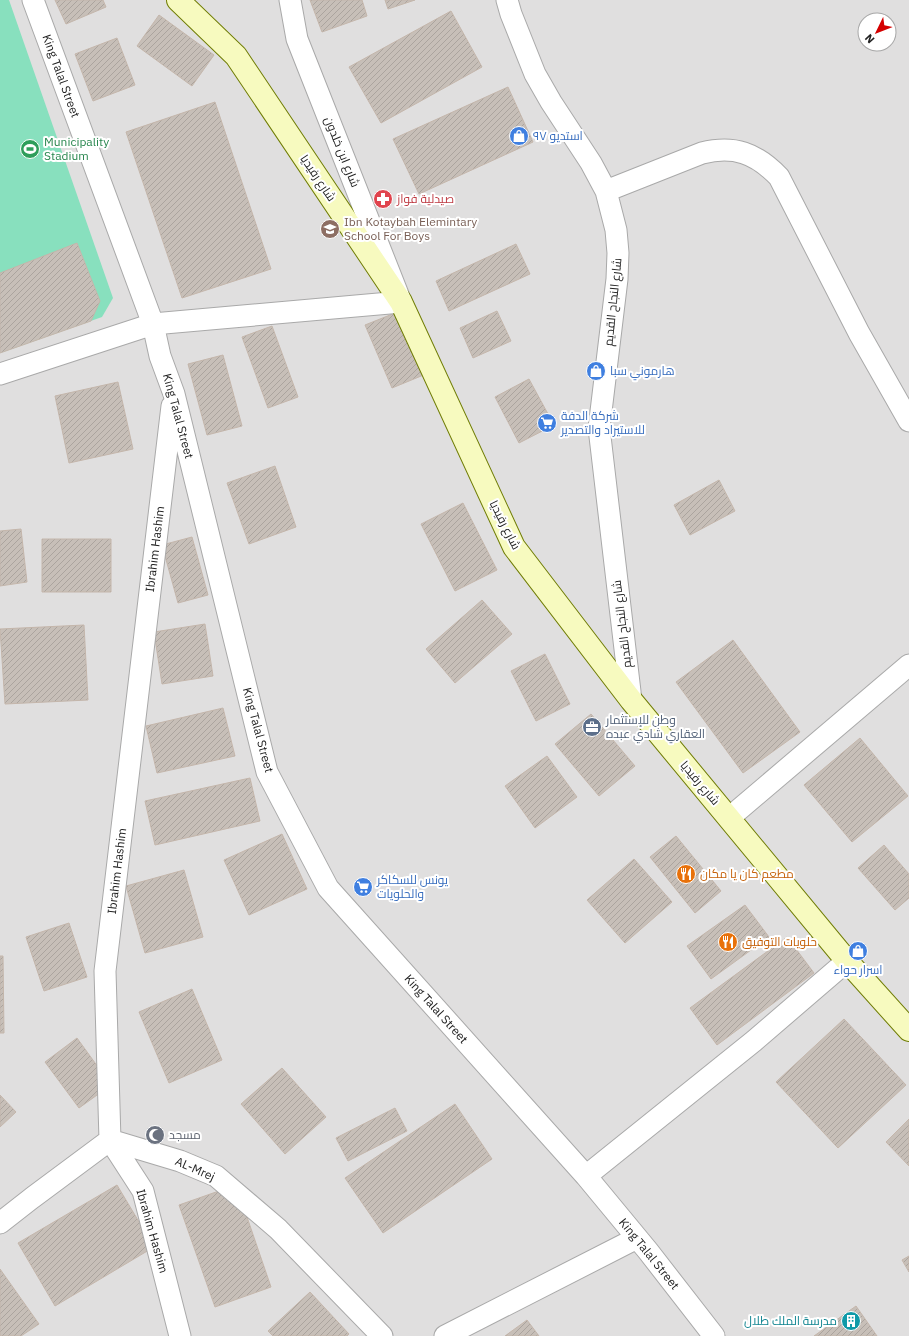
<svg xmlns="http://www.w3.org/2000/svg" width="909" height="1336" font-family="'IBM Plex Sans',Cairo,sans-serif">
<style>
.residential{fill:#e0dfdf;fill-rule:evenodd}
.pitch{fill:#88e0be}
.building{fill:url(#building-hatch);stroke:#c4b6ab}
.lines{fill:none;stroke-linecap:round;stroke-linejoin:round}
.minor-casing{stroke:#a9a9a9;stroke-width:23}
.secondary-casing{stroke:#707d05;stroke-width:24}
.minor{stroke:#fff;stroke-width:21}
.secondary{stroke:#f7fabf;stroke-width:22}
.labels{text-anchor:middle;stroke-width:4;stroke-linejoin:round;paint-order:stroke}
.street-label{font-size:12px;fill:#222;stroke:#fff}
.shop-label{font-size:12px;fill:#366cbe;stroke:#fff;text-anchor:start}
.leisure-label{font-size:12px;fill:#27864d;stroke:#fff;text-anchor:start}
.health-label{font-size:12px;fill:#be3a42;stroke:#fff;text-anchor:start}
.education-label{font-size:12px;fill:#785e54;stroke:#fff;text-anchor:start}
.service-label{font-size:12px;fill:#4e5e75;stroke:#fff;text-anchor:start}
.food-label{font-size:12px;fill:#c56008;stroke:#fff;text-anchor:start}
.worship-label{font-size:12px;fill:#5b616d;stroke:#fff;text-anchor:start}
.culture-label{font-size:12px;fill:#0d838f;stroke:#fff;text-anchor:end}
</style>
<defs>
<pattern id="building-hatch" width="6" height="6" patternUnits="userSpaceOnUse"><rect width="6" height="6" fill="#c7bfb8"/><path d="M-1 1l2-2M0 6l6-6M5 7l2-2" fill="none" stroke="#aba49e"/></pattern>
</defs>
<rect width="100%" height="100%" fill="#f2efe9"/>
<!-- residential -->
<path class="residential" d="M0,0H909V1336H0ZM865,20H889V44H865Z"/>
<!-- pitch -->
<path class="pitch" d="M0,0H9L113,298L102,317L0,353Z"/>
<!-- building -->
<path class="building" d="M55,0H103L106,7L66,24Z
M310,0H362L367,16L322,32Z
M385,0H415L388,9Z
M451,11L482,67L381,123L349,67Z
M159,15L214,55L192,86L137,46Z
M117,38L135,85L93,101L75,54Z
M508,87L533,142L419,194L393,139Z
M215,102L271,269L182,298L126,132Z
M77,243L100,301L91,321L0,353V273Z
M516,244L530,274L449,311L436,281Z
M400,311L426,374L392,388L365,325Z
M497,311L511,341L473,358L460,328Z
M272,326L298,397L268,408L242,337Z
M223,355L242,426L207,435L188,364Z
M529,379L554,425L519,443L495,397Z
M118,382L133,449L69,463L55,396Z
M275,466L296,527L249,544L227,483Z
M719,480L735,511L690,535L674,505Z
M463,503L497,570L455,591L421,524Z
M21,529L27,582L0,586V531Z
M192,537L208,595L178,603L162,545Z
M42,539H111V592H42Z
M482,600L512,634L455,683L426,649Z
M205,624L213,676L162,684L154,632Z
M84,625L88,700L5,704L0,629Z
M733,640L800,732L743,773L676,682Z
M545,654L570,704L536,721L511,671Z
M223,708L235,756L157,773L146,726Z
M591,714L635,766L599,796L555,744Z
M860,738L908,796L852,842L804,785Z
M547,756L577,797L535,828L505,786Z
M250,778L260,821L155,845L145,801Z
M282,834L307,889L249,915L224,860Z
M676,836L721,891L695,913L650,857Z
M884,845L909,874V898L895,910L858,868Z
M634,859L672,902L625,943L587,900Z
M184,870L203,937L145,953L126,886Z
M745,905L769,937L711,979L687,946Z
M69,923L87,977L44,991L26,937Z
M787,937L814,973L717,1045L690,1008Z
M0,956H3L4,1033H0Z
M192,989L222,1060L169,1083L139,1012Z
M844,1019L906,1085L838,1148L776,1082Z
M77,1038L111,1085L79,1108L45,1062Z
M282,1068L326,1117L285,1154L241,1104Z
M0,1095L16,1112L0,1127Z
M455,1104L492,1159L383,1233L345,1178Z
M395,1108L407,1131L348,1161L336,1138Z
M909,1119V1166L886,1142Z
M117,1185L154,1247L55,1306L18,1243Z
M236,1185L271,1287L215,1307L179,1205Z
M909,1256V1272L902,1260Z
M0,1269L39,1324L21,1336H0Z
M310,1292L349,1334L347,1336H273L268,1331Z
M856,1306L877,1336H814Z
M527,1320L539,1336H505Z"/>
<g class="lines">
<defs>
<path id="minor" d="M33,0L153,324L160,356L174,394L267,772L328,888L586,1176L648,1251L714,1336
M507,0L511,14L535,74L551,102L591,163L606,191L616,230L618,253L617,279L599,428L631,700
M606,191L702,153C734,145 756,153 779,177L859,333L909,421
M0,374L153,324L401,302L297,39L290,0
M172,406L105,971L110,1140L143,1191L180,1336
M729,818L909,665
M586,1176L754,1041L847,961
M0,1223L32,1198L110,1140L180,1161L216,1176L278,1229L382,1336
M445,1336L637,1238"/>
<path id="secondary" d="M178,0L236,56L401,302L514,547L631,700L847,961L909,1030"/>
</defs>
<!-- minor casing -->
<use href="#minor" class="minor-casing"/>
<!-- secondary casing -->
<use href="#secondary" class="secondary-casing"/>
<!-- minor -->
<use href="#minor" class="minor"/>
<!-- secondary -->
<use href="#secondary" class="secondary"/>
</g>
<!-- icons -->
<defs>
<symbol id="shop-disc" viewBox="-11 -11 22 22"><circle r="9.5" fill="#3f7fe0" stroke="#fff"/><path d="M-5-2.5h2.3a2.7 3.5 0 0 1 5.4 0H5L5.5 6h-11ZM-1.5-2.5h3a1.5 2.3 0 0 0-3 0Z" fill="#fff"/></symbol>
<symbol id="stadium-disc" viewBox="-11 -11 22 22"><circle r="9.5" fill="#2e9e5b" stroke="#fff"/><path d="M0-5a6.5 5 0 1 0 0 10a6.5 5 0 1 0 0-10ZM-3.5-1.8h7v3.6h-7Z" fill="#fff"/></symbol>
<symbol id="pharmacy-disc" viewBox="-11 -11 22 22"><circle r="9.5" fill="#e0444e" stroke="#fff"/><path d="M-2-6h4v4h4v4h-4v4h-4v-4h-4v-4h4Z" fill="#fff"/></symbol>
<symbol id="school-disc" viewBox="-11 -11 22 22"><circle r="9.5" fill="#8d6e63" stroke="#fff"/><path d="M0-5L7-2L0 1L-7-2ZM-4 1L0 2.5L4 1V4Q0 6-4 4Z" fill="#fff"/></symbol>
<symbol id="supermarket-disc" viewBox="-11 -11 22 22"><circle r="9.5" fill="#3f7fe0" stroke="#fff"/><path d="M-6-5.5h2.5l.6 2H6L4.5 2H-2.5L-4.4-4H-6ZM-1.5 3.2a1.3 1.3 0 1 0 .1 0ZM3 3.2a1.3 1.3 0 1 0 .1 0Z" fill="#fff"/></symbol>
<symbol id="office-disc" viewBox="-11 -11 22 22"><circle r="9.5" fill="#5c6f8a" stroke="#fff"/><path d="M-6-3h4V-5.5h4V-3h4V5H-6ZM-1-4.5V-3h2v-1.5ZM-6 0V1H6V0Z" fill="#fff"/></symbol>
<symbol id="restaurant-disc" viewBox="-11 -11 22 22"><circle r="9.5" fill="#e8710a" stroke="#fff"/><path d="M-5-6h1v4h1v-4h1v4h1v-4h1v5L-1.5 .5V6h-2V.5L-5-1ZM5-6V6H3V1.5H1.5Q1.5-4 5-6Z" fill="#fff"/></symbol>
<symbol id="mosque-disc" viewBox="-11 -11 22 22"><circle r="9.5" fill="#6b7280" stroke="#fff"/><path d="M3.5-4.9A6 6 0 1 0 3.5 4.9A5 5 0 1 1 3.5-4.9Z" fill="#fff"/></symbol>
<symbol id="building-disc" viewBox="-11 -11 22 22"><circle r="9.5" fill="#0f9aa8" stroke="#fff"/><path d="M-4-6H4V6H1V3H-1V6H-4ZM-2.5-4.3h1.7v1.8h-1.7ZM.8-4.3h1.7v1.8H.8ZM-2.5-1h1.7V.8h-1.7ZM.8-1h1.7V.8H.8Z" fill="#fff"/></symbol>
</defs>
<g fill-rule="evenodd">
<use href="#shop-disc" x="508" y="125" width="22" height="22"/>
<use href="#stadium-disc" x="19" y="138" width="22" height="22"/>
<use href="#pharmacy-disc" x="372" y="188" width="22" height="22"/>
<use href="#school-disc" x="319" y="218" width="22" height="22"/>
<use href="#shop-disc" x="585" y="360" width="22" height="22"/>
<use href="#supermarket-disc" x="536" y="412" width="22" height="22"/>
<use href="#office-disc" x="581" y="716" width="22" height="22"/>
<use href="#restaurant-disc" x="675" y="863" width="22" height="22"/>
<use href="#supermarket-disc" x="352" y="876" width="22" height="22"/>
<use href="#restaurant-disc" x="717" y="931" width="22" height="22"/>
<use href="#shop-disc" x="847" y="940" width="22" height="22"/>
<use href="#mosque-disc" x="144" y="1124" width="22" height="22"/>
<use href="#building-disc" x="840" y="1310" width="22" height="22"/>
</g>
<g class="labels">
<!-- street labels -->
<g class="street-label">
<text transform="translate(61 76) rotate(70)" y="4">King Talal Street</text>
<text transform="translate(342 152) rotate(68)" y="4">شارع ابن خلدون</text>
<text transform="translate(318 178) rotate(56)" y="4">شارع رفيديا</text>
<text transform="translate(613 302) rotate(-84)" y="4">شارع النجاح القديم</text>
<text transform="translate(178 416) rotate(75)" y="4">King Talal Street</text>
<text transform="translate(505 525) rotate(63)" y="4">شارع رفيديا</text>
<text transform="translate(155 549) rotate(-83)" y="4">Ibrahim Hashim</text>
<text transform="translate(622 624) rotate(-97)" y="4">شارع النجاح القديم</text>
<text transform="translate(258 730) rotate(75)" y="4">King Talal Street</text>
<text transform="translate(700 783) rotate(50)" y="4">شارع رفيديا</text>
<text transform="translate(117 871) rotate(-83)" y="4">Ibrahim Hashim</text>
<text transform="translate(436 1009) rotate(48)" y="4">King Talal Street</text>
<text transform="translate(195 1169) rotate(24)" y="4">AL-Mrej</text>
<text transform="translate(152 1231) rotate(74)" y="4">Ibrahim Hashim</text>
<text transform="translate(649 1254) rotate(51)" y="4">King Talal Street</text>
</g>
<!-- shop labels -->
<g class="shop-label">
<text x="533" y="140">استديو ٩٧</text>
<text x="610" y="375">هارموني سبا</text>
<text x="561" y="420">شركة الدفة<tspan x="561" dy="14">للاستيراد والتصدير</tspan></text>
<text x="377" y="884">يونس للسكاكر<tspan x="377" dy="14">والحلويات</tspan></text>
<text x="858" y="974" text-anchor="middle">اسرار حواء</text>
</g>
<!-- leisure labels -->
<g class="leisure-label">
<text x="44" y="146">Municipality<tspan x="44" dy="14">Stadium</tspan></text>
</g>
<!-- health labels -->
<g class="health-label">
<text x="397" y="203">صيدلية فواز</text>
</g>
<!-- education labels -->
<g class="education-label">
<text x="344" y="226">Ibn Kotaybah Elemintary<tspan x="344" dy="14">School For Boys</tspan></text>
</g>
<!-- service labels -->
<g class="service-label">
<text x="606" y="724">وطن للإستثمار<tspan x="606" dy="14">العقاري شادي عبده</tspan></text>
</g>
<!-- food labels -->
<g class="food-label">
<text x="700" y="878">مطعم كان يا مكان</text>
<text x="742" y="946">حلويات التوفيق</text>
</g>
<!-- worship labels -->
<g class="worship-label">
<text x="169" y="1139">مسجد</text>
</g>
<!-- culture labels -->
<g class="culture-label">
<text x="837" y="1325">مدرسة الملك طلال</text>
</g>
</g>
<!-- north arrow -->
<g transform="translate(877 32) rotate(227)"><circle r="19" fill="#ffffff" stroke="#a7a7a7"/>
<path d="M0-3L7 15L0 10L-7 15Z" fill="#d40000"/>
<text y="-6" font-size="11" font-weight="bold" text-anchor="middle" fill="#222222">N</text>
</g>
</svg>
